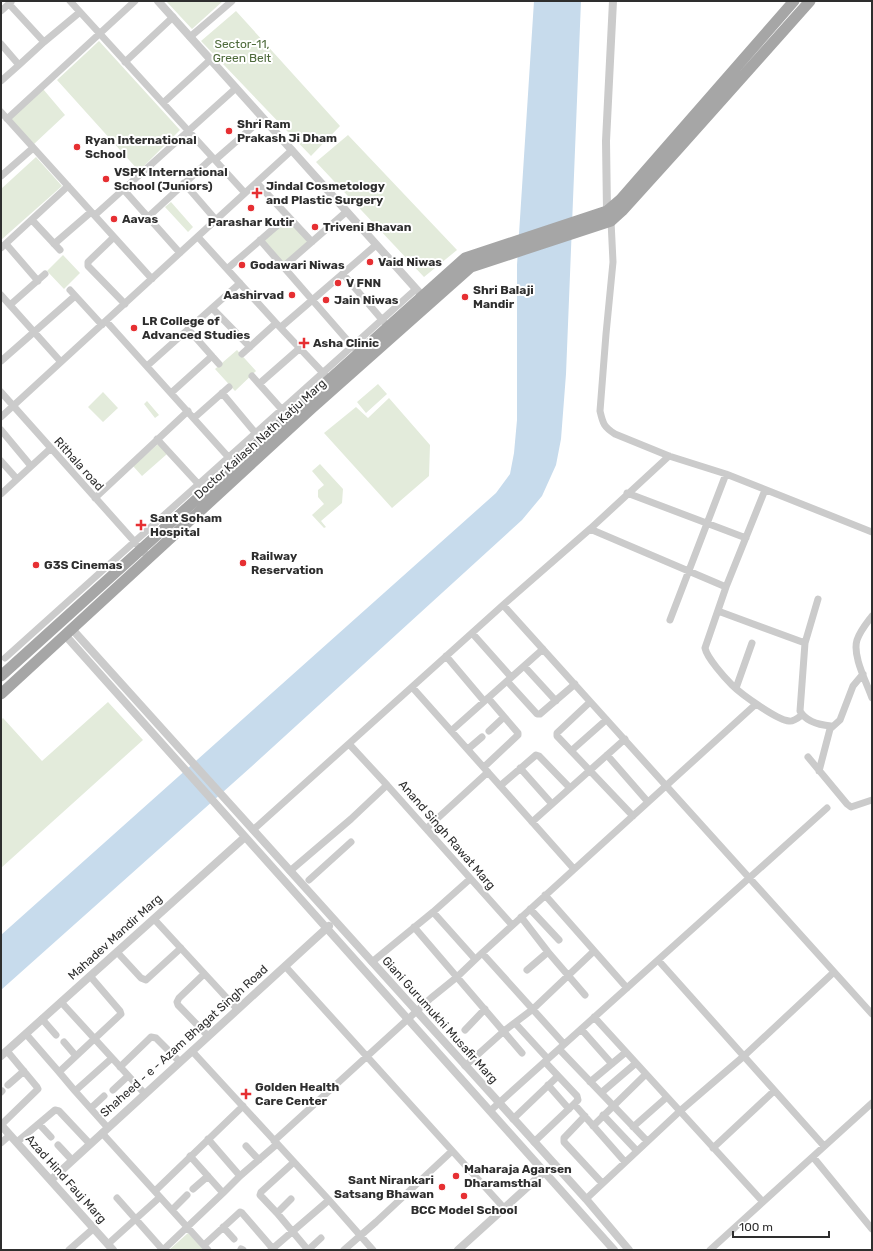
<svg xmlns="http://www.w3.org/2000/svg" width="873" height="1251" font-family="Rubik,sans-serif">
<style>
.green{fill:#e3ebdb}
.water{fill:#c7dbec}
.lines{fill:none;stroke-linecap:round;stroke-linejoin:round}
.minor{stroke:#cbcbcb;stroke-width:7}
.tertiary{stroke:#cbcbcb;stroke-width:8}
.primary{stroke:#a6a6a6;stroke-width:11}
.poi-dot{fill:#e62f32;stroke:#fff;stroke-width:1.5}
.labels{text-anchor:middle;stroke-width:4;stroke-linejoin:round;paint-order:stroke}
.park-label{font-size:12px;fill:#4e6a3b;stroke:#fff}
.poi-label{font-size:12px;font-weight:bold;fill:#2e2e2e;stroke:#fff;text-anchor:start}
.street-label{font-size:12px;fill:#2e2e2e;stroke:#fff}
</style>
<rect width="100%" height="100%" fill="#fff"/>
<!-- green -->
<path class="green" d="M166,1H223L192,29Z
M236,11L340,126L311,156L201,41Z
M99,41L180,130L139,171L57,80Z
M43,89L65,115L34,144L10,120Z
M348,135L457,250L424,277L316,162Z
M36,157L62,186L1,240V189Z
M171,202L193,227L188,232L165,207Z
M287,219L308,242L284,264L263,241Z
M63,255L80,273L64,289L47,271Z
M237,350L256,371L235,391L215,369Z
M378,384L387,394L366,413L357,402Z
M103,392L118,408L103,422L88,407Z
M389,398L430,445L429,476L392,508L324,433L356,407L368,418Z
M147,401L159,415L155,418L144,404Z
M158,444L167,454L142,476L133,466Z
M320,464L343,489L342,503L321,521L326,527L324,528L312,515L324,504L318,497V490L324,485L312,471Z
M108,702L143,740L1,868V720L3,718L42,761Z
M188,1233L204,1250H169Z"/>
<!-- water -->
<path class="water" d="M534,1H581L566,374L561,439L556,465L542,496L522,520L251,767L1,990V935L496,493L510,474L514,453L517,420V265Z"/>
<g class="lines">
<!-- minor -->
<path class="minor" d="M70,1L245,193
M9,4L44,42L80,12
M1,11L11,2
M190,37L232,1
M1,44L19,65L1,81
M125,62L173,17
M19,65L44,42
M163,103L210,60
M1,112L152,279
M7,119L135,1
M215,160L263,118
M1,176L33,148
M184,183L216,220
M257,183L312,242
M123,189L180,253
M95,215L236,88
M148,217L212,158
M32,220L60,250
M611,221L613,262L606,334L600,411C603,424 604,427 615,434L669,456L726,474L872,532
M114,237L88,262V266L125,304
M198,237L276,323L325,375
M260,240L355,349
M6,244L38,281
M54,244L91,212
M1,248L68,186
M283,267L346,212
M227,269L288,216
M343,274L384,322
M70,290L102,325
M1,295L61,362
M10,305L45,274
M212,308L250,347
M106,321L231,460
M281,327L376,245
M188,329L219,364
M242,354L276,323
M1,361L75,296
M147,366L240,283
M252,376L285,413
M259,384L300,348
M1,392L149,558
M171,393L212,356
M222,393L258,436
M1,417L292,150
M194,418L229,387
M1,430L31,466
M157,439L202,488
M1,461L17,479
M765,490L726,587L705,648C707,658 725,678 732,685C741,694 777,720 789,721C794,722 798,718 802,715
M627,493L746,538
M1,494L51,448
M95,498L188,411
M590,529L726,587
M503,605L872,1014
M718,611L805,643L800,711C806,722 820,725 831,726
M872,616C866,624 860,631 857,640C852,656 867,683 872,698
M670,620L726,474
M472,633L511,677
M805,643L818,599
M446,656L484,701
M5,658L416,289
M524,666L556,701
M507,681L537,714H540L575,684
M412,687L574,869
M736,688L752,643
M590,702L557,733V736L633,816
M451,731L543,649
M489,731L504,717
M349,744L387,785
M468,749L482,737
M571,751L606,720
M607,755L648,802
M808,757L847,804L851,807L872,800
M484,767L518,735V733L488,698
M520,768L552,804
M819,771L830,729L840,720L853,686L863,674
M500,786L536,755L539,756L570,788
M532,822L625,739
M427,828L488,772
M253,830L503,605L590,529L669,456
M290,871L351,819L387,785L512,925
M309,880L351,842
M545,895L627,988
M530,909L559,940
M433,912L475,959
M521,917L548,952L585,995
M154,919L237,1009
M414,927L522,1053
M117,952L141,978L146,980L181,948
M482,953L564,1044
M658,960L824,1146
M372,962L433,912L470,879
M285,966L504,1208
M527,970L548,952
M204,974L179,998L177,1002L178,1005L208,1036
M61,1002L145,1094
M594,1017L763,1202
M42,1019L56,1035
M515,1023L548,1059
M581,1029L612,1064
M465,1030L485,1009
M26,1034L59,1072L121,1014L120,1011L90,976
M64,1042L76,1056
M559,1049L647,1141
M192,1051L329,1200L373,1250
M545,1062L577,1096L578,1100L574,1104
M465,1066L504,1031L533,1009L594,951
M120,1067L149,1039L151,1037L156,1038L180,1062
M59,1072L75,1091
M590,1082L626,1052
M8,1085L24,1071
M548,1085L569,1109
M113,1090L128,1076
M1,1092L2,1091
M601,1093L636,1063
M91,1108L104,1096
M490,1111L827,808
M603,1115L637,1151
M585,1116L564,1138V1142L602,1183
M513,1119L558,1076
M39,1124L51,1137
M1,1125L38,1089L37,1087L7,1051
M593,1126L646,1074
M633,1127L667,1097
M108,1128L75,1091L112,1058
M102,1133L208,1250
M208,1139L240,1176L277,1144
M274,1141L431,998L457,977L482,953L756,704
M17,1142L55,1110L59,1111L90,1144
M534,1142L574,1104L625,1162
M1,1143L10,1135
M58,1145L72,1160
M246,1146L259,1160
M713,1148L774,1091
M813,1157L872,1229
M294,1162L261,1192L260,1195L277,1213L308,1250
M193,1189L208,1176
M155,1191L243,1106
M223,1193L240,1176
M117,1198L163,1250
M586,1199L680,1111L744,1056L834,972
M172,1210L187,1195
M277,1213L291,1199
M223,1227L234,1239
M108,1244L160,1197
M204,1245L240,1212L242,1213L274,1250
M241,1249L243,1250
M69,1250L94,1228
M163,1250L223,1193L190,1156
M271,1250L329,1200
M308,1250L321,1238
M344,1250L376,1222L452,1151
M710,1250L872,1103"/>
<!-- tertiary -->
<path class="tertiary" d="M158,1L426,300
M608,214L607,211L606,141L613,1
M72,629L586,1199L629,1250
M65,635L614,1250
M1,1056L245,837
M1,1125L113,1250
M51,1180L329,926
M458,1250L544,1172"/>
<!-- primary -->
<path class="primary" d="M1,676L292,413L465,258L607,211L620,200L794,1
M1,694L311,409L471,267L611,221L622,211L679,148L810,1"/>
</g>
<!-- markers -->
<g class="poi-dot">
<circle cx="229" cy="131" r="4"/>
<circle cx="77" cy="147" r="4"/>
<circle cx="106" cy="179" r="4"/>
<path d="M255 187h4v4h4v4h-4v4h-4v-4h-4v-4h4z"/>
<circle cx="251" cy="208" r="4"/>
<circle cx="114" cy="219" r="4"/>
<circle cx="315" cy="227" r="4"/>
<circle cx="370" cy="262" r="4"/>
<circle cx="242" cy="265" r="4"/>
<circle cx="338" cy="283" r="4"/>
<circle cx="292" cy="295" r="4"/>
<circle cx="465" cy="297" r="4"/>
<circle cx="326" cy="300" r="4"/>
<circle cx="134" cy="328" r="4"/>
<path d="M302 337h4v4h4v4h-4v4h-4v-4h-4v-4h4z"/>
<path d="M139 519h4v4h4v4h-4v4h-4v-4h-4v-4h4z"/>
<circle cx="243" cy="563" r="4"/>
<circle cx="36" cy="565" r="4"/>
<path d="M244 1088h4v4h4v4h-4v4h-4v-4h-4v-4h4z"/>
<circle cx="456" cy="1176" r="4"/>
<circle cx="442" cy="1187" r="4"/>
<circle cx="464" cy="1196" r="4"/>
</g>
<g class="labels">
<!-- park labels -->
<g class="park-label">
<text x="242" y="48">Sector-11,<tspan x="242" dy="14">Green Belt</tspan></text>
</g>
<!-- poi labels -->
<g class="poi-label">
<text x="237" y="128">Shri Ram<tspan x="237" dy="14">Prakash Ji Dham</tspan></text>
<text x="85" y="144">Ryan International<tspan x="85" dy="14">School</tspan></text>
<text x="114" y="176">VSPK International<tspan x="114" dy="14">School (Juniors)</tspan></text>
<text x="266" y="190">Jindal Cosmetology<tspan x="266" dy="14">and Plastic Surgery</tspan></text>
<text x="122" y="223">Aavas</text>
<text x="251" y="226" text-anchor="middle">Parashar Kutir</text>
<text x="323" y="231">Triveni Bhavan</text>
<text x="378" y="266">Vaid Niwas</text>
<text x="250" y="269">Godawari Niwas</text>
<text x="346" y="287">V FNN</text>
<text x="473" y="294">Shri Balaji<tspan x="473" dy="14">Mandir</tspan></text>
<text x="284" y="299" text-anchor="end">Aashirvad</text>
<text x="334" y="304">Jain Niwas</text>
<text x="142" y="325">LR College of<tspan x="142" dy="14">Advanced Studies</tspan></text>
<text x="313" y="347">Asha Clinic</text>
<text x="150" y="522">Sant Soham<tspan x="150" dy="14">Hospital</tspan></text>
<text x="251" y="560">Railway<tspan x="251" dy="14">Reservation</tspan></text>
<text x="44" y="569">G3S Cinemas</text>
<text x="255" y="1091">Golden Health<tspan x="255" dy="14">Care Center</tspan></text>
<text x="464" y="1173">Maharaja Agarsen<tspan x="464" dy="14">Dharamsthal</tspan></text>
<text x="434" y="1184" text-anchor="end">Sant Nirankari<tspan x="434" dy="14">Satsang Bhawan</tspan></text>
<text x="464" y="1214" text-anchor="middle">BCC Model School</text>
</g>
<!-- street labels -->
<g class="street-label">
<text transform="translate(260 439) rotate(-42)" y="4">Doctor Kailash Nath Katju Marg</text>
<text transform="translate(79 464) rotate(48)" y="4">Rithala road</text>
<text transform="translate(447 835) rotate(49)" y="4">Anand Singh Rawat Marg</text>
<text transform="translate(115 937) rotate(-42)" y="4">Mahadev Mandir Marg</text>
<text transform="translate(440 1020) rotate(48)" y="4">Giani Gurumukhi Musafir Marg</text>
<text transform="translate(184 1041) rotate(-42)" y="4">Shaheed - e - Azam Bhagat Singh Road</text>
<text transform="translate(66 1179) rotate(48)" y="4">Azad Hind Fauj Marg</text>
</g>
</g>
<!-- border -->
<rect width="873" height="1251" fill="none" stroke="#2e2e2e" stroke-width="4"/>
<!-- scale -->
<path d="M733 1231v6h96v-6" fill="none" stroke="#2e2e2e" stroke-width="2"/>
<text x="739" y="1231" font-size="12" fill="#2e2e2e" stroke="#ffffff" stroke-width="3" paint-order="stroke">100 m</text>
</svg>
